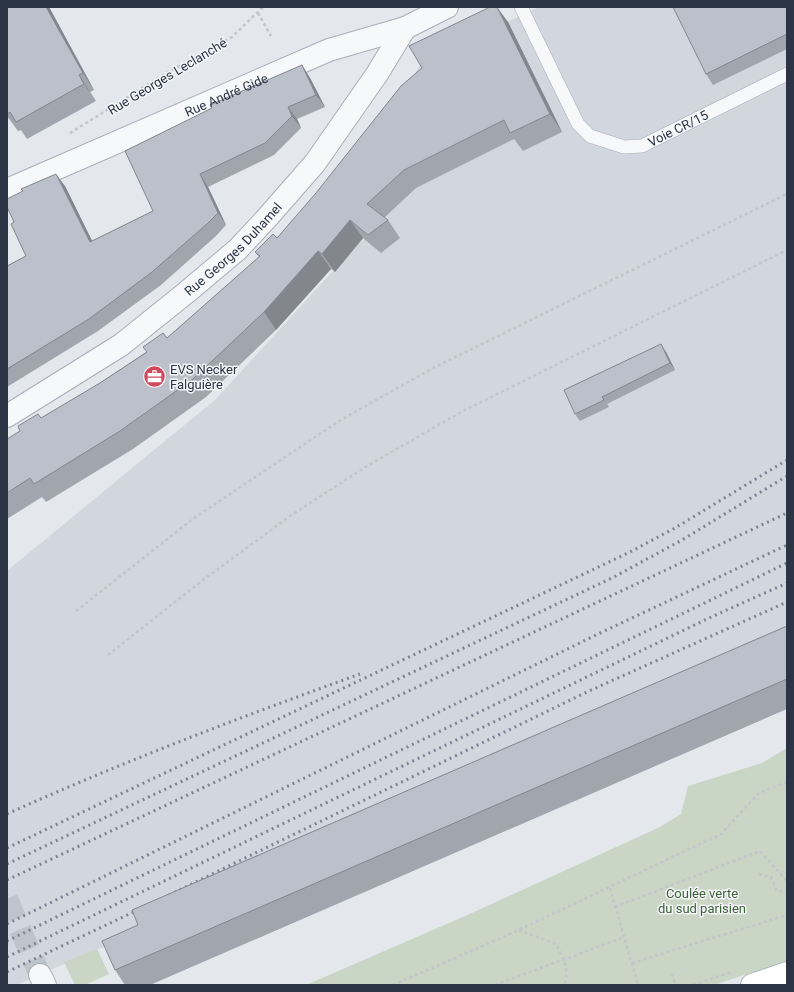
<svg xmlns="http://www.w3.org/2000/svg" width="794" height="992" font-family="Roboto,sans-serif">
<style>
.built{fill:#d2d6de}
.green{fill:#c9d6c5}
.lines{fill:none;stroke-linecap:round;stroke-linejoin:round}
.street-tunnel{stroke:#bfc3cb;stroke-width:22;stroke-dasharray:22 11;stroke-linecap:butt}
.lane-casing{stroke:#a9aeb7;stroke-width:14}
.street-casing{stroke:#a9aeb7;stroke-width:24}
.secondary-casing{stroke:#a9aeb7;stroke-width:24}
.path{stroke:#c2c5cb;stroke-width:2.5;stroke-dasharray:3 3;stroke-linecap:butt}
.lane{stroke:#f7f8fa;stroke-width:13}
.street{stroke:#f7f8fa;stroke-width:22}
.secondary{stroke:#fff;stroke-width:22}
.rail{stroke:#7d8696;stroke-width:3;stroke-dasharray:2 4;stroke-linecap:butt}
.wall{fill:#a1a5ae}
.shaded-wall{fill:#83868d}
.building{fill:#bbc0ca;stroke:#83868d}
.labels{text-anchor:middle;stroke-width:3;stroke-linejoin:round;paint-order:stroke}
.street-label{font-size:13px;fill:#2b3445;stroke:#f4f6f9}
.poi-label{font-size:13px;fill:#2b3445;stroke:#f4f6f9;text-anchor:start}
.park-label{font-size:13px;fill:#3f6138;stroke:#f4f6f9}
</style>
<rect width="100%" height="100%" fill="#e4e7ec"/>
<!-- built -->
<path class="built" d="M539,7H787V648L16,985H7V571L216,399L363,238L323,206L376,139L422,62Z"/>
<!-- green -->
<path class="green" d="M787,748V961L714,985H306L472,913L660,827L681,814L688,786L762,763Z
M97,949L109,974L85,985H75L64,962Z"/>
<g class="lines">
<!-- street-tunnel -->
<path class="street-tunnel" d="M7,899L40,975"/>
<defs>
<g id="lane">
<path id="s1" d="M521,7L578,124L590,136L624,147L642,146L787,74"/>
</g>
<g id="street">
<path id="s2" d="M7,190L329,50L405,28L447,7"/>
<path id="s3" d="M7,416L121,345L187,292L238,249L266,219L315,163L377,74L405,28"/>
<path d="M40,975L45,985"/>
</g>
<path id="secondary" d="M752,985L787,973"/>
</defs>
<!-- lane casing -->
<use href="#lane" class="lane-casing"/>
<!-- street casing -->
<use href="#street" class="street-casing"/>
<!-- secondary casing -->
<use href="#secondary" class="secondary-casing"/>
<!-- path -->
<path class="path" d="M258,13L271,36
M70,133L165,74L232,37L263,7
M76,611L194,518L339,421L433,368L787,194
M108,655L199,583L290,516L367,466L463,411L787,250
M759,874L771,877L777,891L787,892
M610,888L638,985
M615,907L760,851L787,881
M519,930L556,944C563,957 570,971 564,985
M632,963L787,915
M672,974L675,985
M393,985L519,930L721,834L759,793L787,782
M495,985L624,937
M693,985L731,972"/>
<!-- lane -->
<use href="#lane" class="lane"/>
<!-- street -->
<use href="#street" class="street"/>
<!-- secondary -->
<use href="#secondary" class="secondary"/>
<!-- rail -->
<path class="rail" d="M7,814C122,762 241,717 360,674
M7,848L630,552L675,528L787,460
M7,864L614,577L682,540L787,476
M7,880L787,513
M169,895L589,691L787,602
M7,924L598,634L787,545
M7,941L787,563
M7,957L709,618L787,583
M7,972L142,908"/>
</g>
<!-- wall -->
<path class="wall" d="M7,7H49L94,90L90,92L96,101L27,139L21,130L18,131L7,116Z
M787,7V49L713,85L706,74Z
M508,22L562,132L523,151L514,139L416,188L384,218L388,220L400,238L381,253L363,238L335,272L331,269L276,330L206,397L133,449L46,502L42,497L7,519V439L100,383L167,338L259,257L255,252L277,238Z
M302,65L310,78L325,107L297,119L301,128L274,155L208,187L226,225L216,236L161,285L98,331L7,387V266L26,256L14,222L65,186L92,241L153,211Z
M666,352L675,370L607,404L609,407L580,421L575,414Z
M787,626V709L150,985H125L115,970L138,925Z"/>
<!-- shaded-wall -->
<path class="shaded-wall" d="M46,7H49L94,90L83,73Z
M497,7L508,22L562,132L550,114Z
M302,65L310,78L325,107L316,95Z
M79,75L90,92L96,101L84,84Z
M288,107L297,119L301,128L292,116Z
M56,174L65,186L99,255L90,242Z
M200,174L208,187L226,225L218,213Z
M350,220L363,238L335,272L322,254Z
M318,251L331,269L276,330L264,312Z
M661,344L666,352L675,370L670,363Z"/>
<!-- building -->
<path class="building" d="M7,7H46L83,73L79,75L84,84L16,122L10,112L7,114Z
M490,7H497L550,114L510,133L504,120L404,170L367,204L388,220L368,235L350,220L322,254L318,251L264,312L193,379L120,431L34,484L30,478L7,493V439L20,431L18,426L38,414L41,418L100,383L147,352L143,347L163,333L167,338L260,256L255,252L273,234L277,238L316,193L401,86L422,68L409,46Z
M673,7H787V34L706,74Z
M302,65L316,95L288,107L292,116L265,143L200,174L218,213L208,223L152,272L89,319L7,369V266L26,256L11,224L14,222L7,207V199L23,191L21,189L56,174L90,242L153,211L125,151L212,108L210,105Z
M661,344L670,363L602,397L604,400L575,414L564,390Z
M787,626V679L115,970L102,941L138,925L132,910Z"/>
<!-- icons -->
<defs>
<symbol id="office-disc" viewBox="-11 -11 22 22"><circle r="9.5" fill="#d1495b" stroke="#f4f6f9"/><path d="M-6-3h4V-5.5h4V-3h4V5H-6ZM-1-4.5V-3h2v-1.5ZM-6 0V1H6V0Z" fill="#fff"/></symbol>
</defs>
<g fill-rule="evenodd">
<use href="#office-disc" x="142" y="364" width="25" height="25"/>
</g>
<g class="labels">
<!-- street labels -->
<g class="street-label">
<text transform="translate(167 76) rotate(-31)" y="5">Rue Georges Leclanché</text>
<text dy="5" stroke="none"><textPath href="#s2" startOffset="239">Rue André Gide</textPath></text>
<text dy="5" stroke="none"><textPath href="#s1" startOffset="241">Voie CR/15</textPath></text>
<text dy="5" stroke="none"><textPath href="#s3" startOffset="282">Rue Georges Duhamel</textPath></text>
</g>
<!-- poi labels -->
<g class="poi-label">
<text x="170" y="374">EVS Necker<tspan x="170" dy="15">Falguière</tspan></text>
</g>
<!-- park labels -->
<g class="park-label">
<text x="702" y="898">Coulée verte<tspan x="702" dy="15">du sud parisien</tspan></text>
</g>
</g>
<!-- border -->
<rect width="794" height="992" fill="none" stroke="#2b3445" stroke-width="16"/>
</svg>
